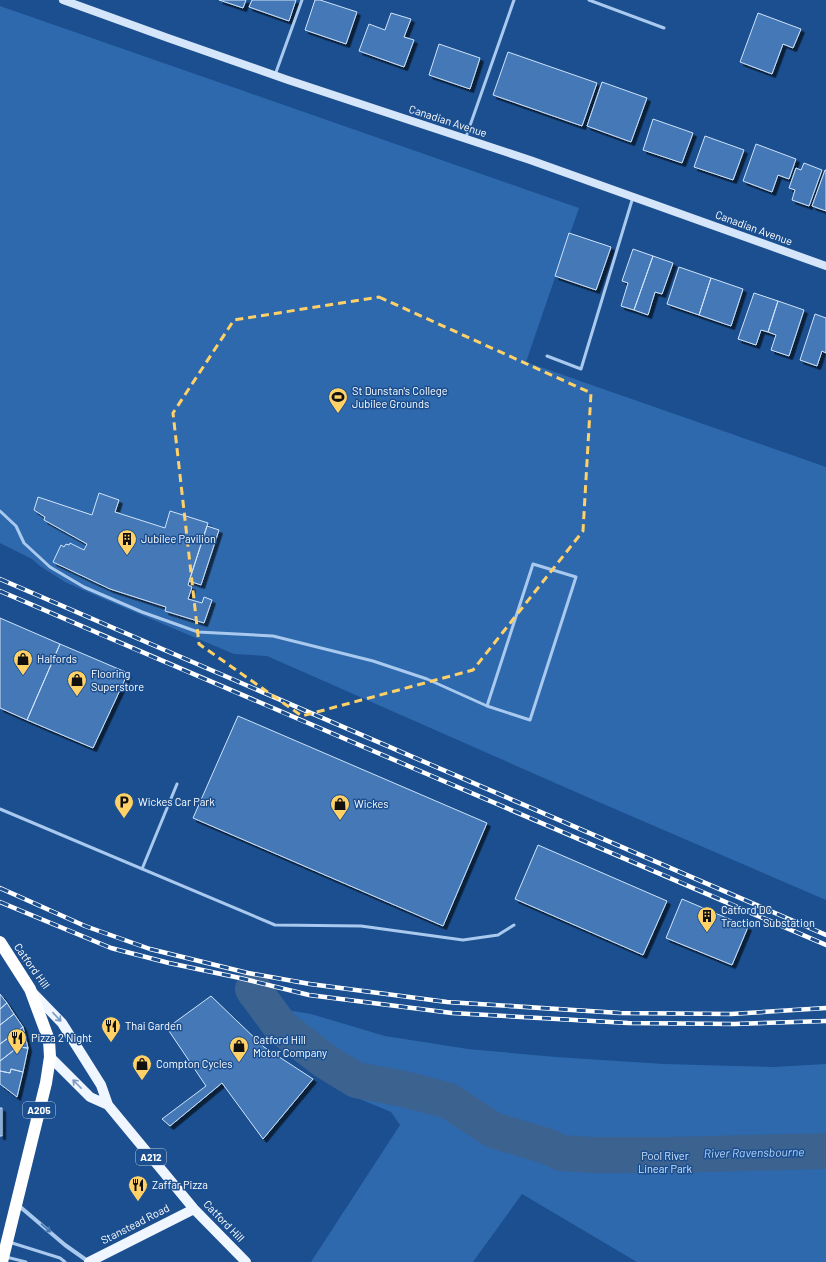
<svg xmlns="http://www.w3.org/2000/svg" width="826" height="1262" font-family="Barlow,sans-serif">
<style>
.green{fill:#2e69ad}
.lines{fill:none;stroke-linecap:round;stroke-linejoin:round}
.river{stroke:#3c6290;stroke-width:36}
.building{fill:#4478b7;stroke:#cfe3fa;filter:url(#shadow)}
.lane{stroke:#a9c9ee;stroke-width:3}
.street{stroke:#a9c9ee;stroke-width:4}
.secondary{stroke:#d6e6fa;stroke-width:8}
.primary{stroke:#f0f6ff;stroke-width:10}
.highway{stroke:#fff;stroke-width:12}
.rail-casing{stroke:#fff;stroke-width:4.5}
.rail{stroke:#1b4f8f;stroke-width:3;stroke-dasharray:9;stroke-linecap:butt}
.oneway{stroke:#7b9ac1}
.oneway2{stroke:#4674ac}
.marked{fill:none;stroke:#ffd166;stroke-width:3;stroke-dasharray:8 5;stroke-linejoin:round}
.labels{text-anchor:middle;stroke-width:3;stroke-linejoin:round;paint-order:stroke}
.shield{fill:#1b4f8f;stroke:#bbcadd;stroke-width:1}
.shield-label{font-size:10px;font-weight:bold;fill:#fff}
.street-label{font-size:11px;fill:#fff;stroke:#1b4f8f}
.poi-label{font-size:11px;fill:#fff;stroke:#1b4f8f;text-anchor:start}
.park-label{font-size:11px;fill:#cfe3fa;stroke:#1b4f8f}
.water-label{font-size:12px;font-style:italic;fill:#b5d3f5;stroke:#1b4f8f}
</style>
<defs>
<filter id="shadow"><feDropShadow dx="3.5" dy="3.5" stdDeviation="0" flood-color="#0009"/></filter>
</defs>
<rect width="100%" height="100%" fill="#1b4f8f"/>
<!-- green -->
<path class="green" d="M0,6L579,208L526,362L826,467V900L587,797L267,656L234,654L106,600L65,582L40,566L32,559L0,543Z
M240,1002L311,1014L385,1036L468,1049L556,1057L664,1064L773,1067L826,1064V1262H637L522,1194L473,1262H311L400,1125L391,1112L355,1097L311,1068L274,1035Z"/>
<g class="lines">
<!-- river -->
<path class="river" d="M253,989L281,1027L325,1061L356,1080L404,1089L449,1101L493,1130L549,1147L561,1153L594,1155H668L826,1151"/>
</g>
<!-- building -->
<path class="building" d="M219,0H246L243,8Z
M252,0H296L289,21L249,7Z
M315,0H320L357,12L346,44L305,30Z
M391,13L411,19L404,37L414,40L404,67L359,51L369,24L385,30Z
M758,13L801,29L793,48L783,44L772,74L740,62Z
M439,44L480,58L470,89L429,75Z
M508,52L597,83L582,126L493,95Z
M602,82L647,98L631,142L587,126Z
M653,119L693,133L682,163L643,150Z
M705,136L744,150L733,180L694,167Z
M756,144L796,159L789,179L778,175L772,192L743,181Z
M804,163L822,170L809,206L792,200L795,190L789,188L796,168L801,170Z
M825,170H826V211L812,206Z
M569,233L611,247L596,290L555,276Z
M633,249L653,256L634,310L621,306L628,283L622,281Z
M653,256L673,263L662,294L655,292L648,315L634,310Z
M679,267L711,278L699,315L667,304Z
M711,278L743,289L731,326L699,315Z
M754,293L778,301L768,332L761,330L756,345L738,339Z
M778,301L804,310L789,356L771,350L776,335L768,332Z
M815,314L826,318V353L822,351L817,366L800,360Z
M99,493L119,500L115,512L165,528L170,511L208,523L188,585L192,587L188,599L202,603L204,597L212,600L204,623L165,611L166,607L110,589L53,562L61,545L64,547L66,544L69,545L70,543L84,550L87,544L44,520L45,517L34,510L38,497L92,515Z
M207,526L219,530L201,585L189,581Z
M0,618L60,644L27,720L0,708Z
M60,644L128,673L93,748L27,720Z
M238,716L487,823L443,926L193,818Z
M538,845L667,901L643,955L515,899Z
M682,899L748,927L732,965L666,938Z
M0,994L7,1003L0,1009Z
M211,996L264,1047L313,1079L263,1139L222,1083L170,1126L162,1119L206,1086L167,1028Z
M7,1003L14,1014L0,1025V1009Z
M14,1014L23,1027L0,1044V1025Z
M23,1027L28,1048L18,1047L0,1061V1044Z
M18,1047L28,1048L23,1072L11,1069L10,1073L0,1071V1061Z
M11,1069L23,1072L17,1097L0,1084V1071L10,1073Z
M0,1108H2V1136H0Z"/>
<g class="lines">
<!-- lane -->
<path class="lane" d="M589,0L664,28
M275,75L302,0
M466,137L514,0
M547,356L581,369L633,197
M0,511L16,526L24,543L50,567L84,587L142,612L198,632L273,636L373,661L427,679L487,706L530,720L576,577L533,564L487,706
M0,809L275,925L361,926L463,940L498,935L514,925
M142,869L177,784
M9,1242L60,1258L65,1262
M6,1257L26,1262"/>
<!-- street -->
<path class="street" d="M18,1205L65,1245L89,1262"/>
<!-- secondary -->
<path class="secondary" d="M63,0L168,38L288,80L530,160L826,266"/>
<!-- primary -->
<path class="primary" d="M31,991L62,1023L101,1085L108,1105L194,1209L246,1262
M50,1057L90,1097L108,1105
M89,1262L194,1209"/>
<!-- highway -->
<path class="highway" d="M0,942L30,989L49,1040L50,1057L46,1083L2,1262"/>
<defs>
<path id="rail" d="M0,579L826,935
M0,591C275,710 551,826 826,945
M0,888L85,926L150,949L248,973L310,984L447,1002L620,1013L731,1014L826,1008
M0,902L111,948L169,963L240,978L309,995L452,1013L628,1023L734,1024L826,1021"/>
</defs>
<!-- rail casing -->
<use href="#rail" class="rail-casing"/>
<!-- rail -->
<use href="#rail" class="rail"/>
</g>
<!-- one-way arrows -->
<defs><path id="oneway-shaft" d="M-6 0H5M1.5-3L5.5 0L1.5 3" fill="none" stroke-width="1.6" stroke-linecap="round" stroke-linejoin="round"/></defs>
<g class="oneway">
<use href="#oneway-shaft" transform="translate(57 1017) rotate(47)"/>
<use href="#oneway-shaft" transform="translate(77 1084) rotate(-135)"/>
</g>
<use class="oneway2" href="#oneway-shaft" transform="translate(46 1228) rotate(41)"/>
<!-- marked area -->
<path class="marked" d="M379,297L591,393L583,531L473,670L302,716L199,644L173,413L234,320Z"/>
<!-- icons -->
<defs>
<symbol id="stadium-pin" viewBox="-11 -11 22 30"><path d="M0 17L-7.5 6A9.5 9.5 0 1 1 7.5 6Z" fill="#ffd166" stroke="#1b4f8f"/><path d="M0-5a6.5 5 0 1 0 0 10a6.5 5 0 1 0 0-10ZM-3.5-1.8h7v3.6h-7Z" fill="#111"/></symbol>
<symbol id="building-pin" viewBox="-11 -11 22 30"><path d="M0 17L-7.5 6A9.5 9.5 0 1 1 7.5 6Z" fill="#ffd166" stroke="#1b4f8f"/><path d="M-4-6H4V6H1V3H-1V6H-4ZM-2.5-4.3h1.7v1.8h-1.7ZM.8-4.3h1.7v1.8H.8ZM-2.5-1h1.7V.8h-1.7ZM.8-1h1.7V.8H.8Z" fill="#111"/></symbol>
<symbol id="shop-pin" viewBox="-11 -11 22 30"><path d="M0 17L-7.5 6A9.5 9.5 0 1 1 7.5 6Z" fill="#ffd166" stroke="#1b4f8f"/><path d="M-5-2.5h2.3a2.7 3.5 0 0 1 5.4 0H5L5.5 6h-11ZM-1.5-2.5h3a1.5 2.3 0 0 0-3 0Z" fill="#111"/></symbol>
<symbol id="parking-pin" viewBox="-11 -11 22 30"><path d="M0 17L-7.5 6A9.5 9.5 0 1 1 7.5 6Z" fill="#ffd166" stroke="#1b4f8f"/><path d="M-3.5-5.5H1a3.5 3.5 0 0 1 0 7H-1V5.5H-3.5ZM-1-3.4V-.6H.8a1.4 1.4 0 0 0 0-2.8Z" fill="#111"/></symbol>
<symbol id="restaurant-pin" viewBox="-11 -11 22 30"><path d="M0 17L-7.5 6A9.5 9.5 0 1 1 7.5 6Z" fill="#ffd166" stroke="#1b4f8f"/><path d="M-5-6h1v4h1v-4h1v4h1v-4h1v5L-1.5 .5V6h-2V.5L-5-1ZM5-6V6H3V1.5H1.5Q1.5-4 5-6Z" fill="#111"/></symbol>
</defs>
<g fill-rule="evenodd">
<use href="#stadium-pin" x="327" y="386" width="22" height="30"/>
<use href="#building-pin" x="116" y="528" width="22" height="30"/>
<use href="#shop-pin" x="12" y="648" width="22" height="30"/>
<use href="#shop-pin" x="66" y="669" width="22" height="30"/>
<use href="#parking-pin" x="113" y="791" width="22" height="30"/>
<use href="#shop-pin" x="329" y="793" width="22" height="30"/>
<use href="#building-pin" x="696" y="905" width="22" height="30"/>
<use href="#restaurant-pin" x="100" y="1015" width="22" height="30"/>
<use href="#restaurant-pin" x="6" y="1027" width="22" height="30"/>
<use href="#shop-pin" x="228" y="1035" width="22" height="30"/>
<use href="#shop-pin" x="131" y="1053" width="22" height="30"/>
<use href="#restaurant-pin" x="127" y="1174" width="22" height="30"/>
</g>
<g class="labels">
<!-- shield labels -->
<g class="shield">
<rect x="23" y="1102" width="32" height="16" rx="3"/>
<rect x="136" y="1149" width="30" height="16" rx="3"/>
</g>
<g class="shield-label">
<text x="39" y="1114">A205</text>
<text x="151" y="1161">A212</text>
</g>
<!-- street labels -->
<g class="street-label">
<text transform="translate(448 121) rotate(18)" y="4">Canadian Avenue</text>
<text transform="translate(754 228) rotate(20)" y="4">Canadian Avenue</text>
<text transform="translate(32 966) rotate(55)" y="4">Catford Hill</text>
<text transform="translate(224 1221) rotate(46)" y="4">Catford Hill</text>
<text transform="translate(135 1224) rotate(-27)" y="4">Stanstead Road</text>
</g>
<!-- poi labels -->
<g class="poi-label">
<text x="352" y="395">St Dunstan's College<tspan x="352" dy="13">Jubilee Grounds</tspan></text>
<text x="141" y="543">Jubilee Pavilion</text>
<text x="37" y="663">Halfords</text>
<text x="91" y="678">Flooring<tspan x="91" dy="13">Superstore</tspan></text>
<text x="138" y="806">Wickes Car Park</text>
<text x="354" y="808">Wickes</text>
<text x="721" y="914">Catford DC<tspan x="721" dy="13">Traction Substation</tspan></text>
<text x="125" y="1030">Thai Garden</text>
<text x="31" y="1042">Pizza 2 Night</text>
<text x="253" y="1044">Catford Hill<tspan x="253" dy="13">Motor Company</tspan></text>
<text x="156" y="1068">Compton Cycles</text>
<text x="152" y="1189">Zaffar Pizza</text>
</g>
<!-- park labels -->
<g class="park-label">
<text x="665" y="1160">Pool River<tspan x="665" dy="13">Linear Park</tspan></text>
</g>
<!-- water labels -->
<g class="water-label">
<text transform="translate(754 1153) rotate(-1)" y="4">River Ravensbourne</text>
</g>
</g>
</svg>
